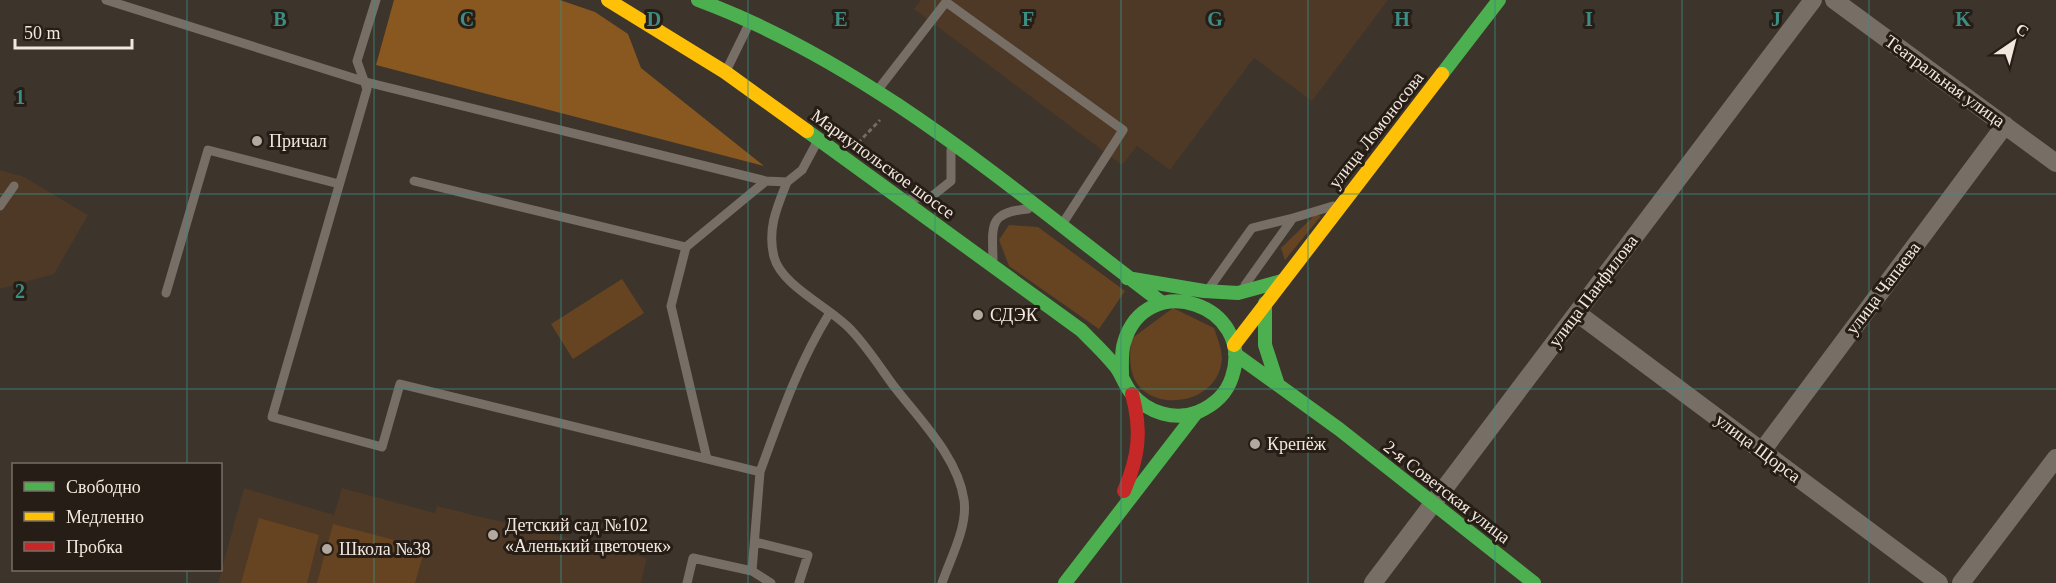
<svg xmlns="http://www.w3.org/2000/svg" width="2056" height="583" font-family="Georgia,serif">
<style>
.built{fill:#4d3926}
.green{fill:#664421}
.forest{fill:#885820}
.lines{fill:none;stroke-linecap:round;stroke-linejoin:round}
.path{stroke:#746c65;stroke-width:3;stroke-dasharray:4.5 3;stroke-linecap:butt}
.lane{stroke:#776e66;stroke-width:9}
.street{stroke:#776e66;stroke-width:18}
.fast{stroke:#4caf50;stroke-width:14}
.slow{stroke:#ffc107;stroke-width:14}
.jam{stroke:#c62828;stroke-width:14}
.grid{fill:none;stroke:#3d8d84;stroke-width:1.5;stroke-opacity:0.55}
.poi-dot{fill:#b3a99f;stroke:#251d16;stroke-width:2}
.labels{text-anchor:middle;stroke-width:6;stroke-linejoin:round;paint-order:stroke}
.street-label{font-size:18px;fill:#f3e8de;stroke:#251d16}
.poi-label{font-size:18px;fill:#f3e8de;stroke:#251d16;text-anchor:start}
.grid-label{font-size:20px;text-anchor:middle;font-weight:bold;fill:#3d8d84;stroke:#251d16;stroke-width:6;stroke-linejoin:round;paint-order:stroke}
</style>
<rect width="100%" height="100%" fill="#3d342b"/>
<!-- built -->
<path class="built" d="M921,0H1388L1312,101L1254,58L1170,170L1137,146L1122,165L914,9Z
M0,170L24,177L88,215L54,274L0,289Z
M244,488L334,515L342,488L435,513L437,506L647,558L641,583H218Z"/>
<!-- green -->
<path class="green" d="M1316,214L1321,216L1285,260L1281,248Z
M1009,225L1038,227L1125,291L1099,329L1009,266L999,240Z
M622,279L644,313L573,359L551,324Z
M1173,308L1214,328C1217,337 1222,349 1222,359C1218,410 1137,415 1131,367C1129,358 1131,348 1131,339Z
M259,518L319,535L307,583H241Z
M333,524L425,548L415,583H317Z"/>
<!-- forest -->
<path class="forest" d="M394,0H560L595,12L628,34L641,68L764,166L376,65Z"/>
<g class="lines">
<!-- path -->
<path class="path" d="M858,143L880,120"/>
<!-- lane -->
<path class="lane" d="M106,0L366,82L766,181L787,182L802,170L817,142
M376,0L357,61L367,89L272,417L382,447L400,384L760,472L752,571L771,583
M727,69L750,22
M877,91L946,2L1123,130L1063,223
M414,181L686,247L671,306L707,459
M787,182C777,207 767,229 774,257C782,287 832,308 852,331C867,347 880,367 893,385C919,419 958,457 964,500C968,527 950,559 942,583
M912,198L931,197L951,181V150
M0,206L14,186
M686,247L766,181
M993,259C992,225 989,212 1028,209
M1245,285L1293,218L1333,206
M1210,287L1252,228L1293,218
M166,293L208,150L339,184
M760,472C780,417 798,364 829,314
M755,542L808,555L799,583
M687,583L693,558L752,571"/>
<!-- street -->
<path class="street" d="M1834,0L2056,163
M1577,313L1939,583
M1762,451L2005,125
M1373,583L1813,0
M1961,583L2056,458"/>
<!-- fast -->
<path class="fast" d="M698,0C871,64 1015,192 1161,302
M1442,74L1499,0
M807,131L1081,330C1093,342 1105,353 1116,367C1122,375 1125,386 1132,394C1148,413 1175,421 1198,412C1214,405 1227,393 1232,377C1256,304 1145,268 1124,343C1121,352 1122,365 1122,375
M1127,278L1204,291L1238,293L1282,281
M1265,303V345L1278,385
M1235,354L1339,429L1534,583
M1065,583L1196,413"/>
<!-- slow -->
<path class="slow" d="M608,0L725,72L807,131
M1234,345L1442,74"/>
<!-- jam -->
<path class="jam" d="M1124,491C1139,457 1142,430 1132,394"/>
</g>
<!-- grid -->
<path class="grid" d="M187,0V464M374,0V583M561,0V583M748,0V583M935,0V583M1121,0V583M1308,0V583M1495,0V583M1682,0V583M1869,0V583M0,194H2056M0,389H2056M187,570V583"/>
<!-- markers -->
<g class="poi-dot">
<circle cx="257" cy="141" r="6"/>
<circle cx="978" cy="315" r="6"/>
<circle cx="1255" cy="444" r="6"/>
<circle cx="493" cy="535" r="6"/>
<circle cx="327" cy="549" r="6"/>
</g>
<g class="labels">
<!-- street labels -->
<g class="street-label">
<text transform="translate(1945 81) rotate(36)" y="6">Театральная улица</text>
<text transform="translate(1376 130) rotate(-52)" y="6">улица Ломоносова</text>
<text transform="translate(883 164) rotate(36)" y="6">Мариупольское шоссе</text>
<text transform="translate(1883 288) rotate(-53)" y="6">улица Чапаева</text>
<text transform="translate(1593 291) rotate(-53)" y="6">улица Панфилова</text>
<text transform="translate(1758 448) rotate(37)" y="6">улица Щорса</text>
<text transform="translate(1447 492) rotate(38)" y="6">2-я Советская улица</text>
</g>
<!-- poi labels -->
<g class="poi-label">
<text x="269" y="147">Причал</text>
<text x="990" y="321">СДЭК</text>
<text x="1267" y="450">Крепёж</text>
<text x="505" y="531">Детский сад №102<tspan x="505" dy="21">«Аленький цветочек»</tspan></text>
<text x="339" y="555">Школа №38</text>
</g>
</g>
<g class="grid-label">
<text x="280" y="26">B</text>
<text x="467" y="26">C</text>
<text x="654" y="26">D</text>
<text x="841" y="26">E</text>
<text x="1028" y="26">F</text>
<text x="1215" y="26">G</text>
<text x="1402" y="26">H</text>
<text x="1589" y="26">I</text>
<text x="1776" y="26">J</text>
<text x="1963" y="26">K</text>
<text x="20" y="104">1</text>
<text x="20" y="298">2</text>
</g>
<!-- legend -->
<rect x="12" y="463" width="210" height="108" fill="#251d16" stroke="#776e66" stroke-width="1.5"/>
<rect x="24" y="482" width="30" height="9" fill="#4caf50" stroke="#776e66" stroke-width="1.5"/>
<text x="66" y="493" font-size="18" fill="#f3e8de">Свободно</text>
<rect x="24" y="512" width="30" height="9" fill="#ffc107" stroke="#776e66" stroke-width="1.5"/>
<text x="66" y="523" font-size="18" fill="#f3e8de">Медленно</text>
<rect x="24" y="542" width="30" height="9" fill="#c62828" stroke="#776e66" stroke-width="1.5"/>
<text x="66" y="553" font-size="18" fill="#f3e8de">Пробка</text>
<!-- north arrow -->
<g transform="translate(2014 42) rotate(35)" stroke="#251d16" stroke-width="4.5" paint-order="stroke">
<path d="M0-4.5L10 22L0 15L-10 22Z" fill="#f3e8de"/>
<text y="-9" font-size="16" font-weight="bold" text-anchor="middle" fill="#f3e8de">С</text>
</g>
<!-- scale -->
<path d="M15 39v9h117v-9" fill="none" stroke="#f3e8de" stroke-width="3"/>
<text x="24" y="39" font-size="18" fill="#f3e8de" stroke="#251d16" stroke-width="4.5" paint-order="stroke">50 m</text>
</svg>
